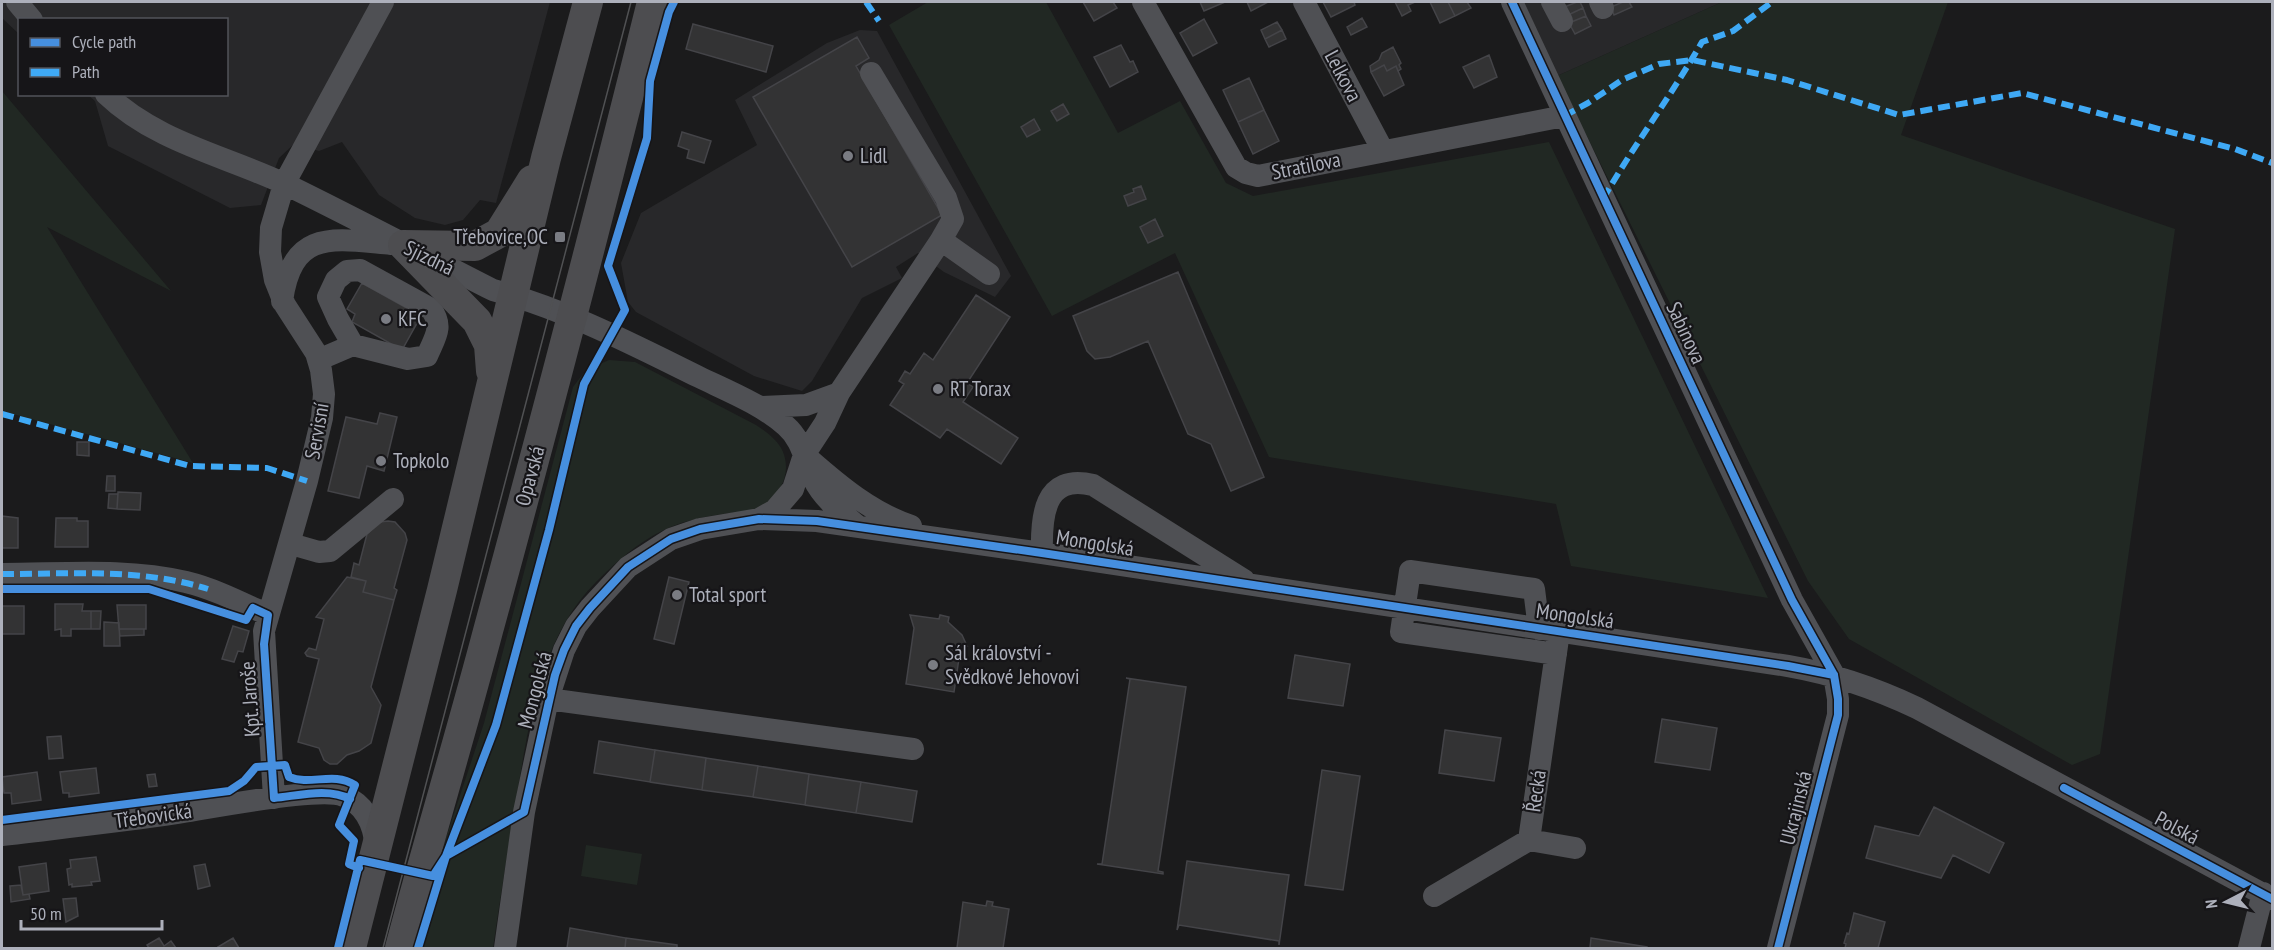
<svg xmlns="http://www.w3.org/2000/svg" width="2274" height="950" font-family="'PT Sans Narrow',sans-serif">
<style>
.built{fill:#28282a}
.green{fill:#212823}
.building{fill:#333334;stroke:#444448;stroke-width:1.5}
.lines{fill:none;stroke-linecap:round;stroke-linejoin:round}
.minor{stroke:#4f5054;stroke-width:22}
.major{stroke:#4d4d50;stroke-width:30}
.tram{stroke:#505153;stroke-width:1.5}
.quiet{stroke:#3fa9f5;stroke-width:6;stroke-dasharray:12 6;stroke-linecap:butt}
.cycleway-casing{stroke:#161518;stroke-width:11}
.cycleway{stroke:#468fdf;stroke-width:8}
.poi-dot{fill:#7a7c83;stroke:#161518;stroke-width:2}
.labels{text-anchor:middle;stroke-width:4.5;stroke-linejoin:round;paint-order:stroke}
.street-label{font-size:21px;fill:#adb0bb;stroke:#161518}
.poi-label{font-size:21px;fill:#adb0bb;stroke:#161518;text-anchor:start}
</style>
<rect width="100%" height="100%" fill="#1b1b1c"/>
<!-- built -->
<path class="built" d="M2,2H550L496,203L480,200L463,220L445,225L415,218L379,195L342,142L319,151L294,144L279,158L261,205L230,208L108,146L95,101L88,95L226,94V20H20L19,34L2,18Z
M1523,2H1722L1557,76Z
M860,30L877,31L1011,276L995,297L944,272L918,253L896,267L902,278L862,298L812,381L802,391L754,376L636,312L628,302L621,263L641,213L757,145L735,100L827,43Z"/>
<!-- green -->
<path class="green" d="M928,2H1046L1118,133L1180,101L1226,183L1253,196L1549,142L1768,598L1571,566L1556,504L1269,457L1175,253L1052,316L889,25Z
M1722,2H1948L1901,135L2175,229L2100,754L2072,765L1849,639L1808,581L1557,76Z
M2,91L171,291L47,227L193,463L2,411Z
M609,360L635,362L756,425C771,435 786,446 786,467C786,482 777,496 765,505C752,514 731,512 716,515C698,518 680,522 664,530C638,542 616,562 596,582C539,639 529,725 516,800C508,850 500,899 493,948H415L436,868L484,723L573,387L586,370Z
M586,845L642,854L637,885L581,876Z"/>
<!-- building -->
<path class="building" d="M1083,2H1113L1117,8L1094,21Z
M1200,2H1225L1204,11Z
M1247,2H1268L1251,11Z
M1323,2H1354L1355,5L1331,17Z
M1395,2H1415L1408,5L1411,11L1402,16Z
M1430,2H1448L1455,16L1440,23Z
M1448,2H1467L1471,8L1455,16Z
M1577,2H1580L1583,8L1566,16L1562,8Z
M1623,2H1629L1632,7L1614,15L1611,7Z
M1583,8L1586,16L1569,23L1566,16Z
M1586,16L1591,26L1575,34L1569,23Z
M1362,18L1367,27L1351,35L1347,27Z
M1204,19L1217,43L1193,56L1180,33Z
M1277,22L1282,30L1265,39L1261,30Z
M693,24L773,46L766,72L686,49Z
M1282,30L1286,39L1269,47L1265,39Z
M857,37L869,58L856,66L942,215L852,267L753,97Z
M1121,45L1130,62L1133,61L1138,72L1110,87L1094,57Z
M1393,47L1401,63L1399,65L1401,69L1398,71L1396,66L1387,71L1384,65L1371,72L1370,66L1379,60L1382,53Z
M1489,55L1497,77L1474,88L1463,67Z
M1384,65L1387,71L1396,66L1404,85L1384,96L1371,72Z
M1249,78L1264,110L1238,122L1223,90Z
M1063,104L1069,114L1057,121L1051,111Z
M1264,110L1279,141L1253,154L1238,122Z
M1034,119L1040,130L1027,137L1021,127Z
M682,132L711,141L704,163L687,158L689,150L678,146Z
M1141,186L1146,199L1128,206L1124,196L1134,192L1133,189Z
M1155,219L1163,236L1148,243L1140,227Z
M1178,272L1264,477L1231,491L1211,444L1188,434L1148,341L1110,357L1095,359L1087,351L1073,316Z
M362,283L421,316L402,350L352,322L355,314L347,309Z
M976,295L1010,317L967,383L973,387L963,402L1018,438L1001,464L947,429L940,438L890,405L904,384L899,381L905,371L910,374L924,353L933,360Z
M380,413L397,417L384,471L367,466L359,498L328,491L346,417L377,424Z
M77,442H89V456L77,455Z
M107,476H115V491H106Z
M118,492L141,493L140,510L117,509Z
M109,494H118L117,509L108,508Z
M2,516L18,518V548H2Z
M56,518H77V521H88V547H55Z
M388,521L395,522L405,533L407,540L394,588L397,590L394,600L363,592L366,581L351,577L354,563L359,565L367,534L380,522Z
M347,577L366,581L363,592L394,600L371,687L381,705L371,743L359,751L347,755L337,764H330L324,760L319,748L298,742L319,659L307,656L305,653L309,648L316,650L324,619L316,617Z
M669,577L689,582L674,644L654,639Z
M55,604H83L82,611H91V629H71V636H61V629L55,630Z
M117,605H146V629H119Z
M2,606H24V634H2Z
M91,611H101L100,629H91Z
M910,615L939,619L940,615L949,617L948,622L962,635L967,646L961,645L954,692L906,684L914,628Z
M104,622L119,623L120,646H104Z
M233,626L249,631L243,652L238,651L234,662L222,659Z
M119,629H144V635L120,636Z
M1295,655L1350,664L1343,706L1288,698Z
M1126,678L1186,687L1158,871L1163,872V874L1097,864H1102L1130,679Z
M1662,719L1717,728L1710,770L1655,762Z
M1445,730L1501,738L1494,781L1439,773Z
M61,736L63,758L49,759L47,737Z
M599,741L655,750L650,782L594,773Z
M655,750L706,758L702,790L650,782Z
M706,758L758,766L753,797L702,790Z
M758,766L809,774L805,805L753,797Z
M96,768L99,793L69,797V793H63L60,772Z
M1322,770L1360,776L1343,890L1305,885Z
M37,772L41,800L12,804L11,793H4L2,777Z
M155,774L157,786L149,787L147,775Z
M809,774L861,782L856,813L805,805Z
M861,782L917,791L912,822L856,813Z
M1934,807L2004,843L1989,873L1953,855L1941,878L1866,858L1875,826L1919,836Z
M96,857L100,881L91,882L92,885L72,887V884L69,885L67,869L71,868L70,860Z
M1187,861L1289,875L1279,945V941L1179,925L1177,930Z
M46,863L49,891L23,895L19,867Z
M205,864L210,886L198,889L194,866Z
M21,885L23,895L29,894L30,899L11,902L10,886Z
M76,898L78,916L66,922L63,899Z
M987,901L993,902L992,906L1009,909L1003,948H957L963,902L986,906Z
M1854,913L1885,922L1878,948H1845L1846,944L1844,943L1847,933L1849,934Z
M570,928L626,938L625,948H567Z
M159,938L164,946L171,941L176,948H149L147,945Z
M233,938L239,948H219L218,947Z
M626,938L677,945V948H625Z
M1591,938L1647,947V948H1590Z"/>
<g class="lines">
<!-- minor -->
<path class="minor" d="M17,2L32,20
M1143,2L1236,167L1246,173L1258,176L1564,116
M1304,2L1383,151
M1512,2L1792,600L1834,675L1838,699V715L1778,948
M1552,2L1562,21
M1600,2L1603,8
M871,73L946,198L953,219L941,240L989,274
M106,94C156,142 226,156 285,184C355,218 424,255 493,290C565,309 632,344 699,377C728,391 761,404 786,426C802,440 804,459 813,478C823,499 842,513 859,527
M282,301C292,228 334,239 391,244
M318,360L353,345L408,359L427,356C435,337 444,327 431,309L360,270L347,271L336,280L328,297L338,319L353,345
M760,407L806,405L839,393
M809,459C841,487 871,512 911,526
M759,519L775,510L793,489L804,455L825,423L839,393L941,240
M291,544L319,552L330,551L393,499
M1042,553C1041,518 1043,473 1093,485L1244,580
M2,574C63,574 126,568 186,582C215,589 242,603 268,615
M1539,629L1534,589L1410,571L1401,632L1556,654
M548,699L913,749
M274,798L264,631L307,481L322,418L324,394L321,370L316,353L285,305L275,280L270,252L271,228L284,184L383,2
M2,835C60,828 119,822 178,813C209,808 320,786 344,796C366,805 374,825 376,847
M1529,840L1575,848
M1434,896L1529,840L1558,639
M505,948L524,812L548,699L564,650L576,626L590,608L628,567L671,539L700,529L759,519L817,521L1042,553L1788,666C1834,674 1875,688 1917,708L2272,899
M2249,948L2263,893"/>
<!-- major -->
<path class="major" d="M403,245L475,246L499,233L532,180
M403,245L477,321L489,345L491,371
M351,948L442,590L546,158L588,2
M400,948C428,842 460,737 488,631C545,422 600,212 652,2"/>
<!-- tram -->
<path class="tram" d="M383,948L631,2"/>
<!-- quiet -->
<path class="quiet" d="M866,2L879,21
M1564,116L1588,103L1622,80L1659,64L1692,60L1787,80L1899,115L2022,93L2235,149L2272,163
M1603,199C1634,145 1671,96 1702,42L1733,31L1772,2
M2,414L190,466L267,468L307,481
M2,574C71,574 141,568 208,589"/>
<defs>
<path id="cycleway" d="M1512,2L1792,600L1834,675L1838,699V715L1778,948
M2,589H149L246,620L253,608L268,615L264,644L274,798C297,796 328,787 350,799
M2064,788L2272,899
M2,820L229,791L244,781L256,767L285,765L289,777C311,786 333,771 355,785L339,825L354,841L349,864L359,868
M338,948L360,860L433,876L446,856L524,812L555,675L564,650L576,626L590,608L628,567L671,539L700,529L759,519L817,521L1042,553L1788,666L1834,675
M418,948L446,856L496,725L549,530L584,384L625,310L608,266L647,138L650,81L669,12L674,2"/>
</defs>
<!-- cycleway casing -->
<use href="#cycleway" class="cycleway-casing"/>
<!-- cycleway -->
<use href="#cycleway" class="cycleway"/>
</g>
<!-- markers -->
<g class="poi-dot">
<circle cx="848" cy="156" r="6"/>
<rect x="554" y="231" width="12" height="12" rx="3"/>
<circle cx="386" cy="319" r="6"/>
<circle cx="938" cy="389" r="6"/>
<circle cx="381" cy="461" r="6"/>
<circle cx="677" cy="595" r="6"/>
<circle cx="933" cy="665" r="6"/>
</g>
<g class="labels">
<!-- street labels -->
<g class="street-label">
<text transform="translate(1343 76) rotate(62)" y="7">Lelkova</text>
<text transform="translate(1306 166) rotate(-11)" y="7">Stratilova</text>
<text transform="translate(429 258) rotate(26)" y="7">Sjízdná</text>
<text transform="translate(1686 333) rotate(65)" y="7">Sabinova</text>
<text transform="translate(317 431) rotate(-80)" y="7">Servisní</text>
<text transform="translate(530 476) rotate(-75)" y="7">Opavská</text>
<text transform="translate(1095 543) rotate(9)" y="7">Mongolská</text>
<text transform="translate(1575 616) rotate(8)" y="7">Mongolská</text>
<text transform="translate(535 690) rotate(-75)" y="7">Mongolská</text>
<text transform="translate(250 699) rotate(-94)" y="7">Kpt. Jaroše</text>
<text transform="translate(1536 791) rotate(-82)" y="7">Řecká</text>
<text transform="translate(1796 808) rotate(-76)" y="7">Ukrajinská</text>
<text transform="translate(153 816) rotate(-8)" y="7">Třebovická</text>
<text transform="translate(2177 828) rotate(28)" y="7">Polská</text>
</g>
<!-- poi labels -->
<g class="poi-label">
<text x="860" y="163">Lidl</text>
<text x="548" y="244" text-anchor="end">Třebovice,OC</text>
<text x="398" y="326">KFC</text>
<text x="950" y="396">RT Torax</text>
<text x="393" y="468">Topkolo</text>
<text x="689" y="602">Total sport</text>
<text x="945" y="660">Sál království -<tspan x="945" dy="24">Svědkové Jehovovi</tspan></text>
</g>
</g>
<!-- border -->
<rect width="2274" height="950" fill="none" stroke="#adb0bb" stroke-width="6"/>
<!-- legend -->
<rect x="18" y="18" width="210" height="78" fill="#161518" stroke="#525359" stroke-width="1.5"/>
<rect x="30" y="38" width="30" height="9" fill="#468fdf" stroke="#525359" stroke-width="1.5"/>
<text x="72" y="48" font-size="18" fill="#adb0bb">Cycle path</text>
<rect x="30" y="68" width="30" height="9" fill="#3fa9f5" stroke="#525359" stroke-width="1.5"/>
<text x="72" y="78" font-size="18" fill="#adb0bb">Path</text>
<!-- north arrow -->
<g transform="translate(2226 902) rotate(263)" stroke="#161518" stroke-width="4.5" paint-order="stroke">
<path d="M0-4.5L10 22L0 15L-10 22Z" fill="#adb0bb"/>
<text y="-9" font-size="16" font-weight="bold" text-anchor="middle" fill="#adb0bb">N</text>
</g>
<!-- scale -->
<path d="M21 920v9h141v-9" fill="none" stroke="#adb0bb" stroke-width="3"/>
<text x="30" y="920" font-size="18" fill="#adb0bb" stroke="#161518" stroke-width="4.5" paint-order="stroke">50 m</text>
</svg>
